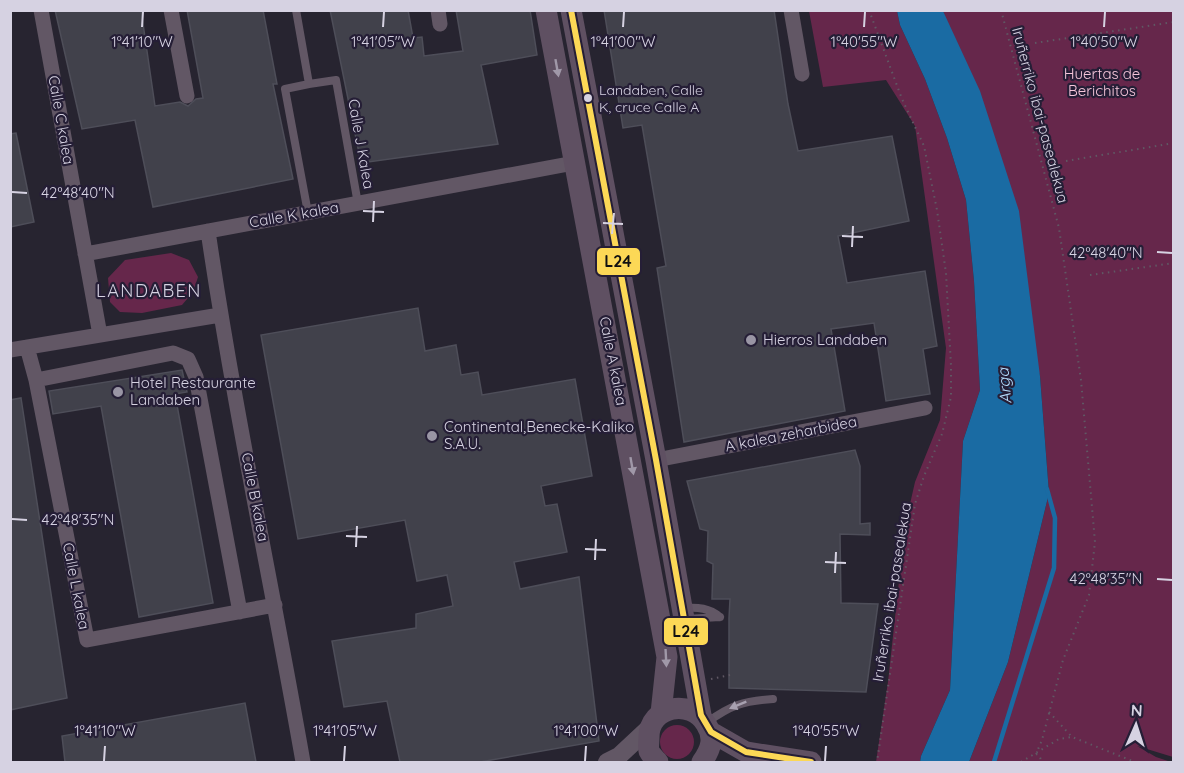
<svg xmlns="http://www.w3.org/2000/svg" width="1184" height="773" font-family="Quicksand,sans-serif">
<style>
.green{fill:#66274b}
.water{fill:#1a6ba3}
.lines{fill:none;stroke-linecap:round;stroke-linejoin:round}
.stream{stroke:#1a6ba3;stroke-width:4.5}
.building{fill:#41414b;stroke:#4e4e59;stroke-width:1.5}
.path{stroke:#605864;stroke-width:2;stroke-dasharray:1.5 4.5;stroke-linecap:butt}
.service{stroke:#625765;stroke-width:8}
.minor{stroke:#625765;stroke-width:15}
.tertiary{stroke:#625765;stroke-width:18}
.secondary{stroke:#5f5062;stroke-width:21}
.bus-1-casing{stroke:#251e36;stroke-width:10}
.bus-1{stroke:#fcd856;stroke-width:6}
.oneway{fill:#a098a8}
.oneway2{fill:#a8a1b0}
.ticks{fill:none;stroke:#d6d2e2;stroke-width:2}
.bus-dot{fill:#d6d2e2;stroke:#251e36;stroke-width:2}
.poi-dot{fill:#9995a4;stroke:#251e36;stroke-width:2}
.labels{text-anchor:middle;stroke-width:4.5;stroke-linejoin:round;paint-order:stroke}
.bus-label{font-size:14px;fill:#d6d2e2;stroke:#251e36;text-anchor:start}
.park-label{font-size:15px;fill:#f5c5da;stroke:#251e36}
.street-label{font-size:15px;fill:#d6d2e2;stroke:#251e36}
.poi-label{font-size:15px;fill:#d6d2e2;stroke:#251e36;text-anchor:start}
.water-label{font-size:16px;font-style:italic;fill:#b4dbfb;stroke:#251e36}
.quarter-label{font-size:18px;letter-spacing:1.5px;fill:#d6d2e2;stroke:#251e36}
.ticks-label{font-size:15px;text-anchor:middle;fill:#d6d2e2;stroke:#251e36;stroke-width:4.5;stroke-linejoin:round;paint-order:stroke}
.line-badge{stroke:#251e36;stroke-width:2}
.pale-badge-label{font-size:16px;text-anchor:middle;font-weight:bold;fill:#111}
</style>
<rect width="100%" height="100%" fill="#272430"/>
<!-- green -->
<path class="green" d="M809,11H897L900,25L925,79L947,138L966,200L974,281L980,390L963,441L950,690L921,756L920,762H876L888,682L905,526L915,482L940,420L946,348L915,126L886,80L823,87Z
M943,11H1173V757L1137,746L1156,757L1171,762H969L1008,662L1049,493L1040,376Z
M171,253L189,260L198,277L193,292L182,305L142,313L120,312L110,302L108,278L125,260Z
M660 742a17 17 0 1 1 34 0a17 17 0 1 1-34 0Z"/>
<!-- water -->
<path class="water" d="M897,11H943L980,91L1019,211L1040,376L1049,493L1008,662L969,762H920L921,756L950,690L963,441L980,390L974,281L966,200L947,138L925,79L900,25Z"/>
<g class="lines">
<!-- stream -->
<path class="stream" d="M994,762L1054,568L1055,518L1047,489"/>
</g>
<!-- building -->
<path class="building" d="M55,10H141L155,106L180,102L188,106L196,99L203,98L187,10H263L277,84H273L293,179L153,207L135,120L82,129Z
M330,10H408L413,38L422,37L424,56L463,51L456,10H530L537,55L481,65L498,144L361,163Z
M604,10H774L788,104L798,151L892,136L909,221L838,236L847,283L925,271L937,346L923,349L930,394L886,401L874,323L831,329L845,411L684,442L657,268L666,266L642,125L623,128Z
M16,133L34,222L10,227V134Z
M418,308L425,351L456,345L461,375L478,372L482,395L575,379L592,476L541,486L545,506L557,504L567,552L514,562L520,589L579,577L599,741L480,762H400L387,701L344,707L332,641L416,628V614L453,606L447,575L417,581L405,520L298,539L261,335Z
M182,370L187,392L175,394L213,603L139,617L101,406L53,414L49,391Z
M21,398L67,698L10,710V400Z
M855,450L860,466V524L870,523V535L840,534L841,603L878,604L866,692L729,688V618L730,599H712L713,564L707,561L708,531L700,529L687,481Z
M245,703L256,762H65L62,736Z"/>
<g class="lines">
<!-- path -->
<path class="path" d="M869,10L902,99L924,146L937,210L946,273L951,366V397L942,434L924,476L915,504L877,762
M1001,10L1059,228L1081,380L1095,542L1089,595L1063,660L1042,740L1036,754
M1035,43L1174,22
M1066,161L1174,143
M1090,275L1174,263
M711,679L730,675
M1049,712L1072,737L1135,762
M1036,754L1039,755L1042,762
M1021,762L1059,739L1072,737"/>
<!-- service -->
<path class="service" d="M296,10L309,84L336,80L358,204
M308,213L285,89L309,84
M685,608C698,607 709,608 720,617
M686,619L720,617
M706,723C731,705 743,701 773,699"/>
<!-- minor -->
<path class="minor" d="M41,10L100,335
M171,10L187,96
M438,10L440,24
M791,10L802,74
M208,231C234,409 272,585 303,762
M85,254L574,163
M27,347L36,380L87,640L275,605
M10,350L220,315
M36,380L173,353L188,359L196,377L240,612
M656,460L925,408"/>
<!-- tertiary -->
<path class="tertiary" d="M607,762L619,756L649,728"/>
<!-- secondary -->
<path class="secondary" d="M546,10L667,657L661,713
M571,10L656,460L701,715
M711,732L746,752L811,762
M658,762C655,759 651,755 649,751C648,748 649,742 649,737C649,706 691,698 706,724C715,738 711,749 702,762"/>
<defs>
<path id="bus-1" d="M571,10L656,460L701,715L711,732L746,752L811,762"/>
</defs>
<!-- bus-1 casing -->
<use href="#bus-1" class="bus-1-casing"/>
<!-- bus-1 -->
<use href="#bus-1" class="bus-1"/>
</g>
<!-- one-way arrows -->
<defs><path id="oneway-solid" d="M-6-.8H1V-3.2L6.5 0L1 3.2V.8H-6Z" transform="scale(1.5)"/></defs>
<g class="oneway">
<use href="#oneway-solid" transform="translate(557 68) rotate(80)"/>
<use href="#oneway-solid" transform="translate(632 466) rotate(80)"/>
<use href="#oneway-solid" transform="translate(666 658) rotate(87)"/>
</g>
<use class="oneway2" href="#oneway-solid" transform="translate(738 705) rotate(158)"/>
<!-- ticks -->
<path class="ticks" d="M142,27L143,12M383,27L384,12M623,27L624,12M864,27L865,12M1104,27L1105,12M12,192L27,193M363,211L384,212M373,222L374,201M603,223L623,224M612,234L614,213M842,236L863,237M852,247L853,226M1157,252L1172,253M12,519L27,520M346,536L367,537M356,547L357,526M585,549L606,550M595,560L596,539M825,562L846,563M835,573L836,552M1157,579L1172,580M104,761L105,746M344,761L345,746M585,761L586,746M825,761L826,746"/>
<!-- markers -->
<circle class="bus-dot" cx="588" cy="98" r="5"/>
<g class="poi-dot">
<circle cx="751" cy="340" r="6"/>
<circle cx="118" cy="392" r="6"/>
<circle cx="432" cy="436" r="6"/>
</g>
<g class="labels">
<!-- bus labels -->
<g class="bus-label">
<text x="599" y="95">Landaben, Calle<tspan x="599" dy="17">K, cruce Calle A</tspan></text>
</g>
<!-- park labels -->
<g class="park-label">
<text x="1102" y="79">Huertas de<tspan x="1102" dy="17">Berichitos</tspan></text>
</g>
<!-- street labels -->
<g class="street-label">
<text transform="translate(1040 115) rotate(75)" y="5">Iruñerriko ibai-pasealekua</text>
<text transform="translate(61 120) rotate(80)" y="5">Calle C kalea</text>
<text transform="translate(361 144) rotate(80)" y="5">Calle J Kalea</text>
<text transform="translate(294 215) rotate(-10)" y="5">Calle K kalea</text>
<text transform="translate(613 361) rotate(79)" y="5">Calle A kalea</text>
<text transform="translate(791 434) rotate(-11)" y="5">A kalea zeharbidea</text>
<text transform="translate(255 497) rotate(79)" y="5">Calle B kalea</text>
<text transform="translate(76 586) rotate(79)" y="5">Calle L kalea</text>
<text transform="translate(892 592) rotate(-81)" y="5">Iruñerriko ibai-pasealekua</text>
</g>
<!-- poi labels -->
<g class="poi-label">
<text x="763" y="345">Hierros Landaben</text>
<text x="130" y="388">Hotel Restaurante<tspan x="130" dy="17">Landaben</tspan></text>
<text x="444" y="432">Continental,Benecke-Kaliko<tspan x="444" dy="17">S.A.U.</tspan></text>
</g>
<!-- water labels -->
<g class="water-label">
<text transform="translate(1004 386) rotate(-95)" y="6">Arga</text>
</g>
<!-- quarter labels -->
<g class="quarter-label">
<text x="149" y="297">LANDABEN</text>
</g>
</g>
<g class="ticks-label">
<text x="142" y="47">1°41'10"W</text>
<text x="383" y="47">1°41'05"W</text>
<text x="623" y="47">1°41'00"W</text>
<text x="864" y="47">1°40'55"W</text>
<text x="1104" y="47">1°40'50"W</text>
<text x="78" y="198">42°48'40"N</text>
<text x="1106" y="258">42°48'40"N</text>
<text x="78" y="525">42°48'35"N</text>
<text x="1106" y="584">42°48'35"N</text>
<text x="105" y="736">1°41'10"W</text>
<text x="345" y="736">1°41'05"W</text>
<text x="586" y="736">1°41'00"W</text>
<text x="826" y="736">1°40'55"W</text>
</g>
<g class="line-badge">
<rect x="596" y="247" width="45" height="29" rx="6" fill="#fcd856"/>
<rect x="663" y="617" width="46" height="29" rx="6" fill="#fcd856"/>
</g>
<g class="pale-badge-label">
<text x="618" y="267">L24</text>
<text x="686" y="637">L24</text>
</g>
<!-- border -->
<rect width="1184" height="773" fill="none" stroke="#d6d2e2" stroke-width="24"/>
<!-- north arrow -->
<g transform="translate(1136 725) rotate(3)" stroke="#251e36" stroke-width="4.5" paint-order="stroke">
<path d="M0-4.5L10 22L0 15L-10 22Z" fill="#d6d2e2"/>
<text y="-9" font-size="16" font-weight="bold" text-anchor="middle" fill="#d6d2e2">N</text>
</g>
</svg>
